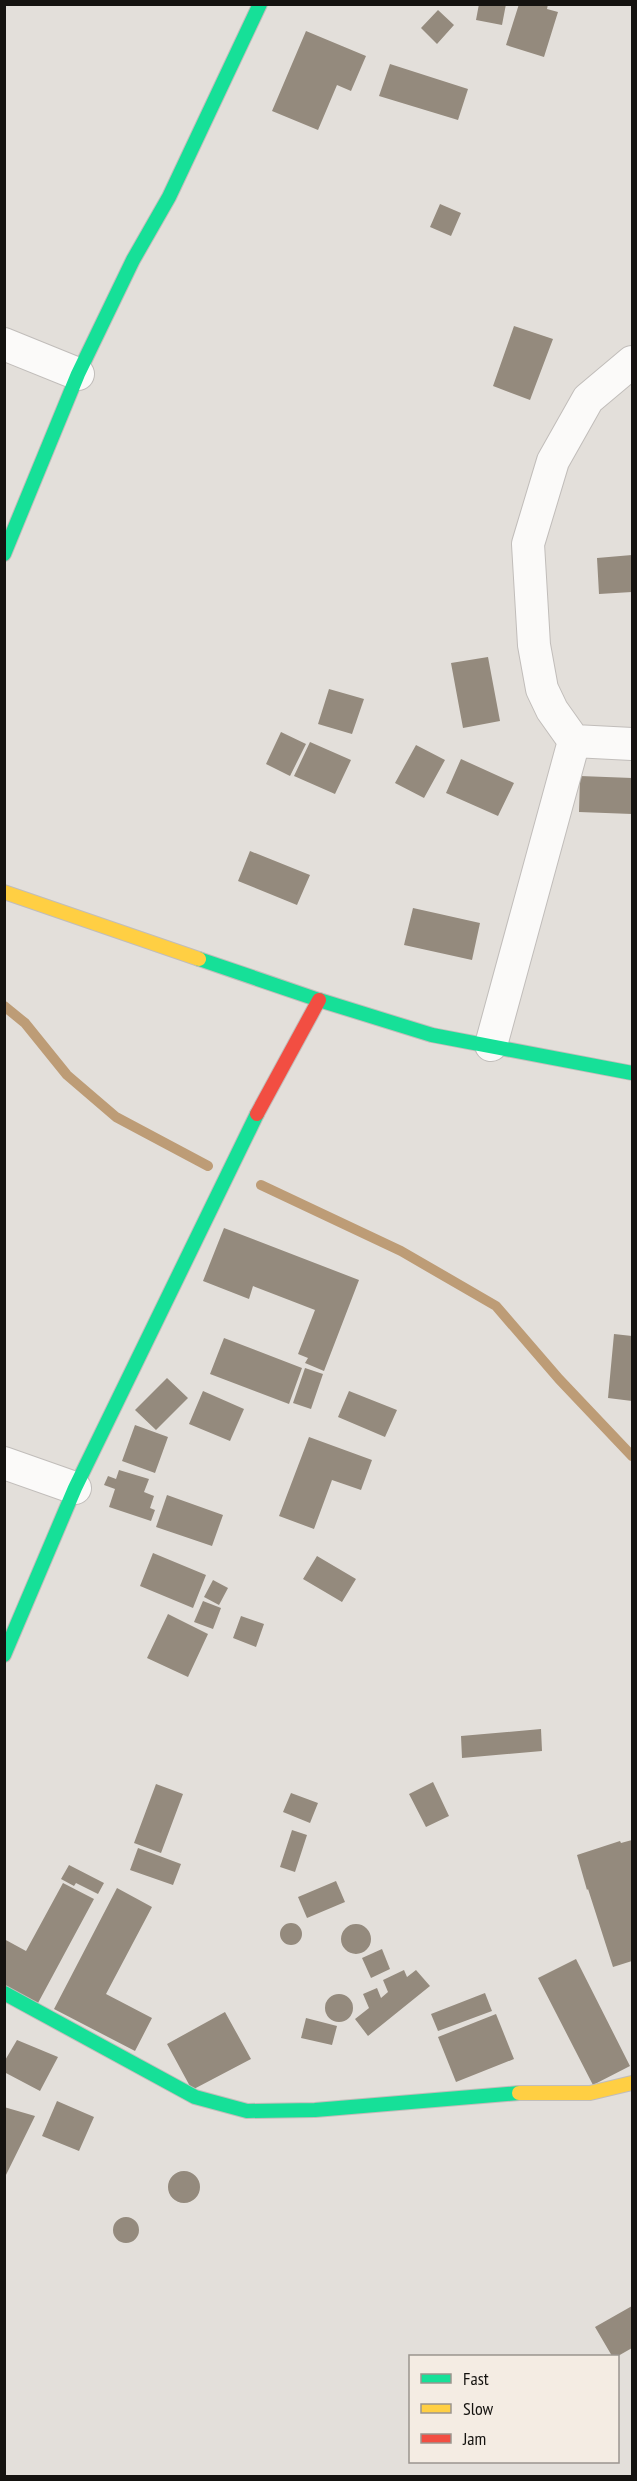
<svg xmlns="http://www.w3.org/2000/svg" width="637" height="2481" font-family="'PT Sans Narrow',sans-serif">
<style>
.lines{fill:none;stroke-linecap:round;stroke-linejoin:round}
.stream{stroke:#bd9c76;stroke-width:10}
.building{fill:#948a7d}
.street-casing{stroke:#c1bdba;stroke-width:34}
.fast-casing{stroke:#c1bdba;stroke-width:16}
.slow-casing{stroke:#c1bdba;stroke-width:16}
.jam-casing{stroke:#c1bdba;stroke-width:16}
.street{stroke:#fbfaf9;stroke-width:32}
.fast{stroke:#16e098;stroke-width:14}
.slow{stroke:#ffcf43;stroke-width:14}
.jam{stroke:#f24e42;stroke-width:14}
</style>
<rect width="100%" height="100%" fill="#e3dfda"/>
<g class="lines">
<!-- stream -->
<path class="stream" d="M4,1006L25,1023L67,1075L116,1117L208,1166
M261,1185L401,1251L496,1306L559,1379L632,1456"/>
</g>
<!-- building -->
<path class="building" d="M479,4H506L502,25L476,20Z
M519,4H548L547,9L558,12L544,57L506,45Z
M438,10L454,25L437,44L421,28Z
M306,31L366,56L351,91L337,85L318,130L272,111Z
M390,64L468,89L458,120L379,96Z
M440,204L461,213L451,236L430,227Z
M514,326L553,339L530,400L493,386Z
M632,555V592L599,594L597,558Z
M488,657L500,721L463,728L451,663Z
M329,689L364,699L352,734L318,724Z
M281,732L306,744L290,776L266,764Z
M310,742L351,760L335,794L294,776Z
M416,745L445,760L424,798L395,783Z
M461,759L514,783L498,816L446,793Z
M580,776L632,778V814L579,812Z
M250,851L310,875L297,905L238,881Z
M413,908L480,923L472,960L404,945Z
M224,1228L359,1280L324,1371L305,1363L308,1358L298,1354L315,1310L253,1286L249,1299L203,1281Z
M614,1334L632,1336V1401L608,1398Z
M224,1338L302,1368L289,1404L210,1374Z
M305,1368L323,1374L311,1409L293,1403Z
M167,1378L188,1398L156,1430L135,1410Z
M203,1391L244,1409L230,1441L189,1424Z
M349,1391L397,1410L385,1437L338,1417Z
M135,1425L168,1437L155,1473L122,1461Z
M309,1437L372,1460L361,1490L332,1480L314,1529L279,1516Z
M119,1470L149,1479L144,1492L154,1496L150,1508L155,1510L151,1521L109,1507L115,1489L104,1485L108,1476L116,1479Z
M167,1495L223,1515L212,1546L156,1527Z
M153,1553L206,1575L193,1608L140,1586Z
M317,1556L356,1579L342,1602L303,1579Z
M213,1580L228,1588L219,1605L204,1597Z
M203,1601L221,1608L213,1629L194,1622Z
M168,1614L208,1634L188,1677L147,1658Z
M241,1616L264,1624L256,1647L233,1638Z
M541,1729L542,1751L462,1758L461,1736Z
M433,1782L449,1816L426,1827L409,1794Z
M156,1784L183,1794L161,1853L134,1843Z
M291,1793L318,1803L310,1823L283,1812Z
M292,1830L307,1835L295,1872L280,1867Z
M632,1840V1961L613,1967L588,1889L587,1890L577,1855L620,1841L621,1843Z
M138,1848L181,1864L173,1885L130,1870Z
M69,1865L104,1883L98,1894L76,1883L74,1886L61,1879Z
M336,1881L345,1902L307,1918L298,1897Z
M63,1883L94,1899L38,2003L4,1985V1939L26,1951Z
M117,1888L152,1907L106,1994L152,2018L135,2051L54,2009Z
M280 1934a11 11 0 1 1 22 0a11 11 0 1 1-22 0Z
M341 1939a15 15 0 1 1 30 0a15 15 0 1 1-30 0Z
M382,1949L390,1969L371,1978L362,1958Z
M576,1959L630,2066L593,2085L538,1978Z
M404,1970L407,1977L416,1970L430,1986L368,2036L355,2019L369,2008L363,1994L377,1988L381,1998L388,1992L383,1980Z
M485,1993L492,2011L438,2031L431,2014Z
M325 2008a14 14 0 1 1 28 0a14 14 0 1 1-28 0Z
M225,2012L251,2059L192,2090L167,2044Z
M496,2014L514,2059L456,2082L438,2037Z
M306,2018L337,2026L332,2045L301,2038Z
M17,2040L58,2057L40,2091L4,2072V2062Z
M57,2101L94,2117L79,2151L42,2136Z
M4,2107L35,2116L4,2179Z
M168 2187a16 16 0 1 1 32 0a16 16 0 1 1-32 0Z
M113 2230a13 13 0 1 1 26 0a13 13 0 1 1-26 0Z
M632,2306V2348L618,2356H612L595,2327Z"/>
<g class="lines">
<defs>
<path id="street" d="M4,344L78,374
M574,741L552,710L542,689L534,645L528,544L553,461L588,399L632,362
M574,741L632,744
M491,1045L574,741
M4,1463L75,1488"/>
<path id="fast" d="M4,554L78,374L133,260L169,197L260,4
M199,959L319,1000L432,1035L632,1073
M4,1655L75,1488L257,1114
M4,1993L195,2097L247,2111L315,2110L519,2093"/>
<path id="slow" d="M4,892L199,959
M519,2093H590L632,2083"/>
<path id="jam" d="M257,1114L319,1000"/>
</defs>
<!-- street casing -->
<use href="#street" class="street-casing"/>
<!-- fast casing -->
<use href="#fast" class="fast-casing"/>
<!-- slow casing -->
<use href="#slow" class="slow-casing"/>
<!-- jam casing -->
<use href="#jam" class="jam-casing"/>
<!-- street -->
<use href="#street" class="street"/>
<!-- fast -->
<use href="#fast" class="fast"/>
<!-- slow -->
<use href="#slow" class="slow"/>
<!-- jam -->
<use href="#jam" class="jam"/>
</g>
<!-- border -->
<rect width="637" height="2481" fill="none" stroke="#151310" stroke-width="12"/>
<!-- legend -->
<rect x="409" y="2355" width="210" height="108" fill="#f4ece3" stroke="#9b958f" stroke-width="1.5"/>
<rect x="421" y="2374" width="30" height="9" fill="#16e098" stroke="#9b958f" stroke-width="1.5"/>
<text x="463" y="2385" font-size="18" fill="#151310">Fast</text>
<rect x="421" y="2404" width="30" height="9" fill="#ffcf43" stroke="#9b958f" stroke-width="1.5"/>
<text x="463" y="2415" font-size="18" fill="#151310">Slow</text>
<rect x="421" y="2434" width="30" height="9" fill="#f24e42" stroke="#9b958f" stroke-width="1.5"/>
<text x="463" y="2445" font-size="18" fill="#151310">Jam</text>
</svg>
